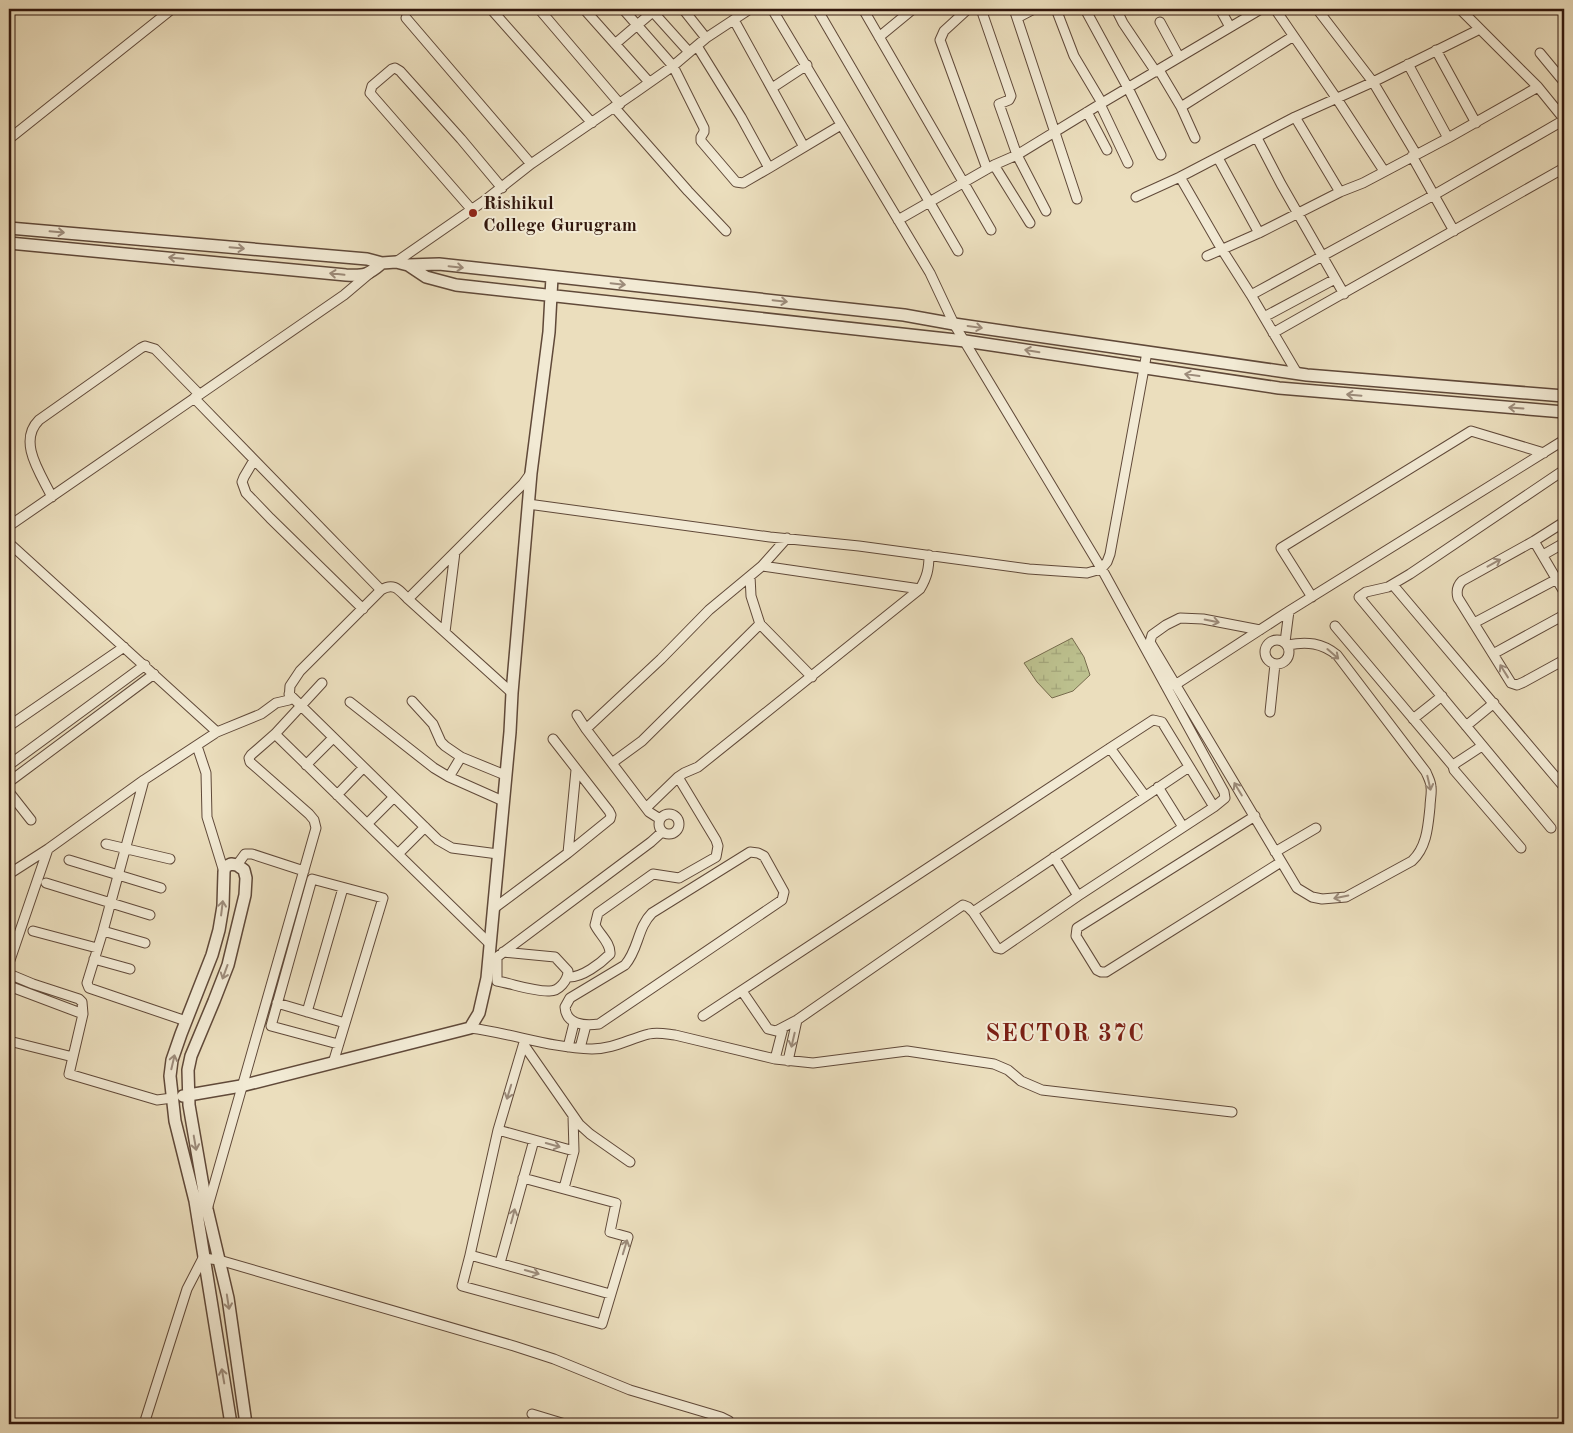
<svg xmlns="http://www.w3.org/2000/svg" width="1573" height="1433" font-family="'Old Standard TT',serif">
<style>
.wetland{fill:url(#wetland-marsh);stroke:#776c4e}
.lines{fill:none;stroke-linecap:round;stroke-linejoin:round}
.minor-casing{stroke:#604939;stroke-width:11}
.tertiary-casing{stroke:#604939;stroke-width:14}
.minor{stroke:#f2ead4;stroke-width:9}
.tertiary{stroke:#f2ead4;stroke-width:11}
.oneway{stroke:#9c8b7a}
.poi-dot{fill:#8f2418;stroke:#f2ead4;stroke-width:2}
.labels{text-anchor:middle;stroke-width:4;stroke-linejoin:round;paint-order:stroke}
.poi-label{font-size:19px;font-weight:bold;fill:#32170d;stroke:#f2ead4;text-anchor:start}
.district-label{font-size:24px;font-weight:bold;letter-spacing:1px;fill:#7a1f14;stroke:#f2ead4}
</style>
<defs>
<pattern id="wetland-marsh" width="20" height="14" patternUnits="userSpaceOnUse" patternTransform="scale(1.25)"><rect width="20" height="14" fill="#bcc08e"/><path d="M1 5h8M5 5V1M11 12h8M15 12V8" fill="none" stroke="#a2a479"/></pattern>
</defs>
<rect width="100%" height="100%" fill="#ebdebd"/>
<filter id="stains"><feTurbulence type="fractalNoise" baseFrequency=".004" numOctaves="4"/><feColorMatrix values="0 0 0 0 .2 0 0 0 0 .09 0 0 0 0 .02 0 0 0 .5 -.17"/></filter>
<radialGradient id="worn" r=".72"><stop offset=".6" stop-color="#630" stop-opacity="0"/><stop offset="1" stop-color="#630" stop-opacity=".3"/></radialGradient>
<!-- wetland -->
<path class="wetland" d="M1072,638L1084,657L1090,675L1073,691L1052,698L1037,682L1024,663Z"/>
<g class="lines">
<defs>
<path id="minor" d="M491,9L592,123
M539,9L620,104
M584,9L649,82
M623,9L673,66L704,128V132L701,137V141L736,182L743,183L769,168L841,125
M683,9L706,38
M772,9L930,273L954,324L1104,573L1224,792L1225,798L1214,807
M817,9L958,251
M863,9L991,230
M968,9L944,31L940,40L987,169
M981,9L1011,96L1009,100L999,104L1017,155L1046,211
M1014,9L1077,199
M1056,9L1074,56L1102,103
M1085,9L1128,88L1161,155
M1116,9L1123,23L1156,72
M1220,9L1230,27
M1275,9L1337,99L1384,171
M1317,9L1373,82L1416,154
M1460,9L1538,87L1564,119
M653,12L689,52
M406,18L531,164
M1017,18L1034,9
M734,20L804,147
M1160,22L1179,57
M879,37L913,9
M615,44L656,9
M697,46L741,117L769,168
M1436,50L1476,123
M1540,53L1564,82
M1408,64L1448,138
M1159,70L1181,107L1195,138
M772,88L807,65
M1100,104L1128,163
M614,107L688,191L726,231
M1181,107L1292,37
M1087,112L1107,150
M1295,117L1340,192
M1257,138L1281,184L1344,294
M9,139L172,9
M1412,156L1454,231
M1218,158L1259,233
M994,165L1030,223
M1180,177L1221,248L1251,295
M1136,197L1180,177L1295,117L1373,82L1480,29
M472,210L370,93L372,86L392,69L395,68L400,71L461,139L502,188
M898,220L994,165L1017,155L1102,103L1261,9
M1207,256L1259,233L1340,192L1363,183L1448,138L1538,87
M396,262L484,201L531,164L636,92L673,66L706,38L750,9
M1264,317L1335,279
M1273,333L1564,168
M1297,373L1251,295L1434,195L1564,120
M194,398L381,590
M254,460L244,477L242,482L246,493L270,518L363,609
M52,497C41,474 17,442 39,420L141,348L145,346L155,349L199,394
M528,504L770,537L859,546L1029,569L1087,573L1101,569L1107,562L1110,554L1147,352
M1564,522L1534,541L1462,581C1457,586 1456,591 1458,598L1511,683L1517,685L1524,682L1564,660
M9,526L344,295L370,273
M1534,541L1564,592
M9,543L217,732
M1543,555L1564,543
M762,566L920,589
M750,576L751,596L760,624L812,677
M1393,585L1564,787
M1312,597L1281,548L1471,431L1544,453
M408,599L512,693
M1474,623L1557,579
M1335,626L1453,766
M1260,630L1203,619L1180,618L1166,625L1152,635L1150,642L1297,888L1312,897L1322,899L1346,897L1412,861C1427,847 1428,826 1430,807C1430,800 1432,793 1431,787C1431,782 1428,777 1426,772L1337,655C1322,643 1307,641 1288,645
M445,632L455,552
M1265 652a12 12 0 1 1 24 0a12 12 0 1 1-24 0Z
M1285,642L1289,611
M1493,654L1564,615
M1175,685L1289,611L1564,440
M289,694L438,840L452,848L498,854
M412,701L433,724L441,742L445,746L461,757L505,775
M350,702L434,768L449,777L503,801
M1270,712L1275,664
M577,715L586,729L649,812L660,819
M1413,719L1442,696
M9,726L124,647
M1466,726L1494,703
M586,729L661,659L709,610L762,566L787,538
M275,734L490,944
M197,746L206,773L207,817L224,872
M1482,746L1456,763L1453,766L1454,770L1521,848
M1110,748L1145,796
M612,763L642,741L760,624
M9,765L145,665
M306,765L333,738
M449,777L461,757
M144,780L103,931L87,983L89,988L186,1021
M9,782L154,674
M1158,787L1183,827
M9,792L31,820
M337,795L363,768
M646,808L678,777L684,773L698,767L920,589C927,577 929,569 929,555
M659 824a10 10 0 1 1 20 0a10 10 0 1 1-20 0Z
M1255,816L1077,928L1076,936L1097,970L1101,972H1106L1281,862
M367,824L394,797
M1551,828L1359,597L1366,592L1388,587L1410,574L1564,470
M106,844L170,859
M750,852L758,853L764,856L784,892L782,900L599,1024C585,1026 566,1025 565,1007L570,998L625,965C639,949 637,928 652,913Z
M1275,852L1316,828
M568,853L576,770
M398,854L425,827
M1054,857L1078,896
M69,860L161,888
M237,865L245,854H252L304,871
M9,874L48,849L144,780L217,732L261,714L276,703L289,700L290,686L300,671L381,590C394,582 399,590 408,599L523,484L531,473
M46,883L150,915
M493,909L568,853L610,819L611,815L609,811L553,739
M973,912L1189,767
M33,931L97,948
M103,931L145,943
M497,957V981C513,984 532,991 548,991C559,992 568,980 568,971L555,957L503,952
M94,959L130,969
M9,963L48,849
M489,963L651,842L662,832
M9,974L33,984L79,999L82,1002L83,1014L69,1074L157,1100L172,1098
M568,977C582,978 601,963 610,954C611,943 599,934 595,925L598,913L653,874L679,878L716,857L718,846L716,840L678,777
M9,986L83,1014
M277,1003L345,1023
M307,1012L343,888
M703,1016L1110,748L1153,720L1162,722L1214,807L1078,896L1001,949L997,948L973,912L968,907L963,905L797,1020L776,1031L768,1029L742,991
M470,1028C511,1033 551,1048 592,1049C613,1049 629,1039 649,1034C658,1032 666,1034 675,1035L775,1059L813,1063L907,1051L994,1064L1008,1070L1021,1081L1042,1090L1232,1112
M525,1039L498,1130L470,1255L610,1294
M9,1041L73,1057
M524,1045L579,1124L590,1134L630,1162
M568,1047L574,1023
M580,1048L586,1025
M775,1059L783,1028
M788,1061L797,1020
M333,1063L383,898L312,879L271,1026L338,1044
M498,1130L574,1151
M564,1188L574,1151L573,1116
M208,1206L316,828L314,820L309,814L250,762L249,758L251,755L275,734L322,683
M470,1255L462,1286L602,1324L628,1237L610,1232L616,1203L523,1178
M500,1263L534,1140
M532,1414L565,1424
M144,1424L187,1289L203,1258L219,1260L514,1346L554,1359L630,1390L721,1417L729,1421L731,1424"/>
<path id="tertiary" d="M9,228L367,259L382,263L396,262L408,265L439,264L904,315L954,324L1307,375L1564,396
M9,243L346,275C365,276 368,275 382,263
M408,265L426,277L456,285L965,341L1279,388L1564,412
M183,1096L241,1086L470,1028L479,1013L487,978L510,732L512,693L531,473L549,332L552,277
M231,1424L195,1201L175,1121L170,1076L172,1060L181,1034L212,955L219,930L223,906L224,872L225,867L231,864L237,865L244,870L246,878L245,895L228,965L214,1001L191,1056L188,1070L189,1105L207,1209L228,1298L246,1424"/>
</defs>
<!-- minor casing -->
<use href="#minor" class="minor-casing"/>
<!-- tertiary casing -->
<use href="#tertiary" class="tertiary-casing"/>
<!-- minor -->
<use href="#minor" class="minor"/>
<!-- tertiary -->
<use href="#tertiary" class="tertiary"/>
</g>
<!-- one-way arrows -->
<defs><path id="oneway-shaft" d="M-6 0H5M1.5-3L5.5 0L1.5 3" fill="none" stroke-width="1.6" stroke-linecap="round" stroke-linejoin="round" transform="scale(1.25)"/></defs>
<g class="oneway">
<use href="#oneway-shaft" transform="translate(57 232) rotate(5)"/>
<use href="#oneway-shaft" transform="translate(237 248) rotate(5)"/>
<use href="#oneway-shaft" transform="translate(176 258) rotate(-175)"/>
<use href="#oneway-shaft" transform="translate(456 267) rotate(6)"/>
<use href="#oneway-shaft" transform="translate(337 274) rotate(-174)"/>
<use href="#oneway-shaft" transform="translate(618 284) rotate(6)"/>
<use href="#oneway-shaft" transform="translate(780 301) rotate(6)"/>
<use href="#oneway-shaft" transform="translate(975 327) rotate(8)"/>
<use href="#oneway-shaft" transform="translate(1032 351) rotate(-171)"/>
<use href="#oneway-shaft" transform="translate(1192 375) rotate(-172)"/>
<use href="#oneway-shaft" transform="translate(1354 395) rotate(-175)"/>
<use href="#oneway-shaft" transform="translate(1516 408) rotate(-176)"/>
<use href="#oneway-shaft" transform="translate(1494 563) rotate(-29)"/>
<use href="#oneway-shaft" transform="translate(1212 621) rotate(11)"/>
<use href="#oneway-shaft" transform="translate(1333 654) rotate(41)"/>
<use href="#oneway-shaft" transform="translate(1504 671) rotate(-122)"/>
<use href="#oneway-shaft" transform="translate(1429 783) rotate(77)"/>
<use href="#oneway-shaft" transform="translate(1238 789) rotate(-121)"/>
<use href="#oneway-shaft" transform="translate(1341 897) rotate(168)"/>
<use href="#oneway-shaft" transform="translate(222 908) rotate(-83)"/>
<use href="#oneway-shaft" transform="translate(225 972) rotate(110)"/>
<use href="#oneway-shaft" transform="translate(793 1040) rotate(103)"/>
<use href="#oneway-shaft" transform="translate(173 1062) rotate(-77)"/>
<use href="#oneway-shaft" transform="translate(509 1092) rotate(107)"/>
<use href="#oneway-shaft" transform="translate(195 1143) rotate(80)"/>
<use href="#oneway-shaft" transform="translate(553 1145) rotate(16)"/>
<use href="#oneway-shaft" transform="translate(513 1216) rotate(-75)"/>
<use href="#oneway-shaft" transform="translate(625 1247) rotate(-73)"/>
<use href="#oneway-shaft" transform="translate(532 1272) rotate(16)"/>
<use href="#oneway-shaft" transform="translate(228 1302) rotate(81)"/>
<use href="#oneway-shaft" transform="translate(223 1376) rotate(-100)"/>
</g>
<!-- markers -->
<circle class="poi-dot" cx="473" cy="213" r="5"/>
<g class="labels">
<!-- poi labels -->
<g class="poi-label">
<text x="483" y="209">Rishikul<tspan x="483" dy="22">College Gurugram</tspan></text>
</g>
<!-- district labels -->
<g class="district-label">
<text x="1065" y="1041">SECTOR 37C</text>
</g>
</g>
<!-- margin -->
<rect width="1573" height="1433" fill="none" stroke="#ebdebd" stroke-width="30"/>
<rect x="10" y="10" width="1553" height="1413" fill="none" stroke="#32170d" stroke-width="2.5"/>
<rect x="15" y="15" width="1543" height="1403" fill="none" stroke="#32170d"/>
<rect width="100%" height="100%" filter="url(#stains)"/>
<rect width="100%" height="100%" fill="url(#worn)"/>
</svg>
